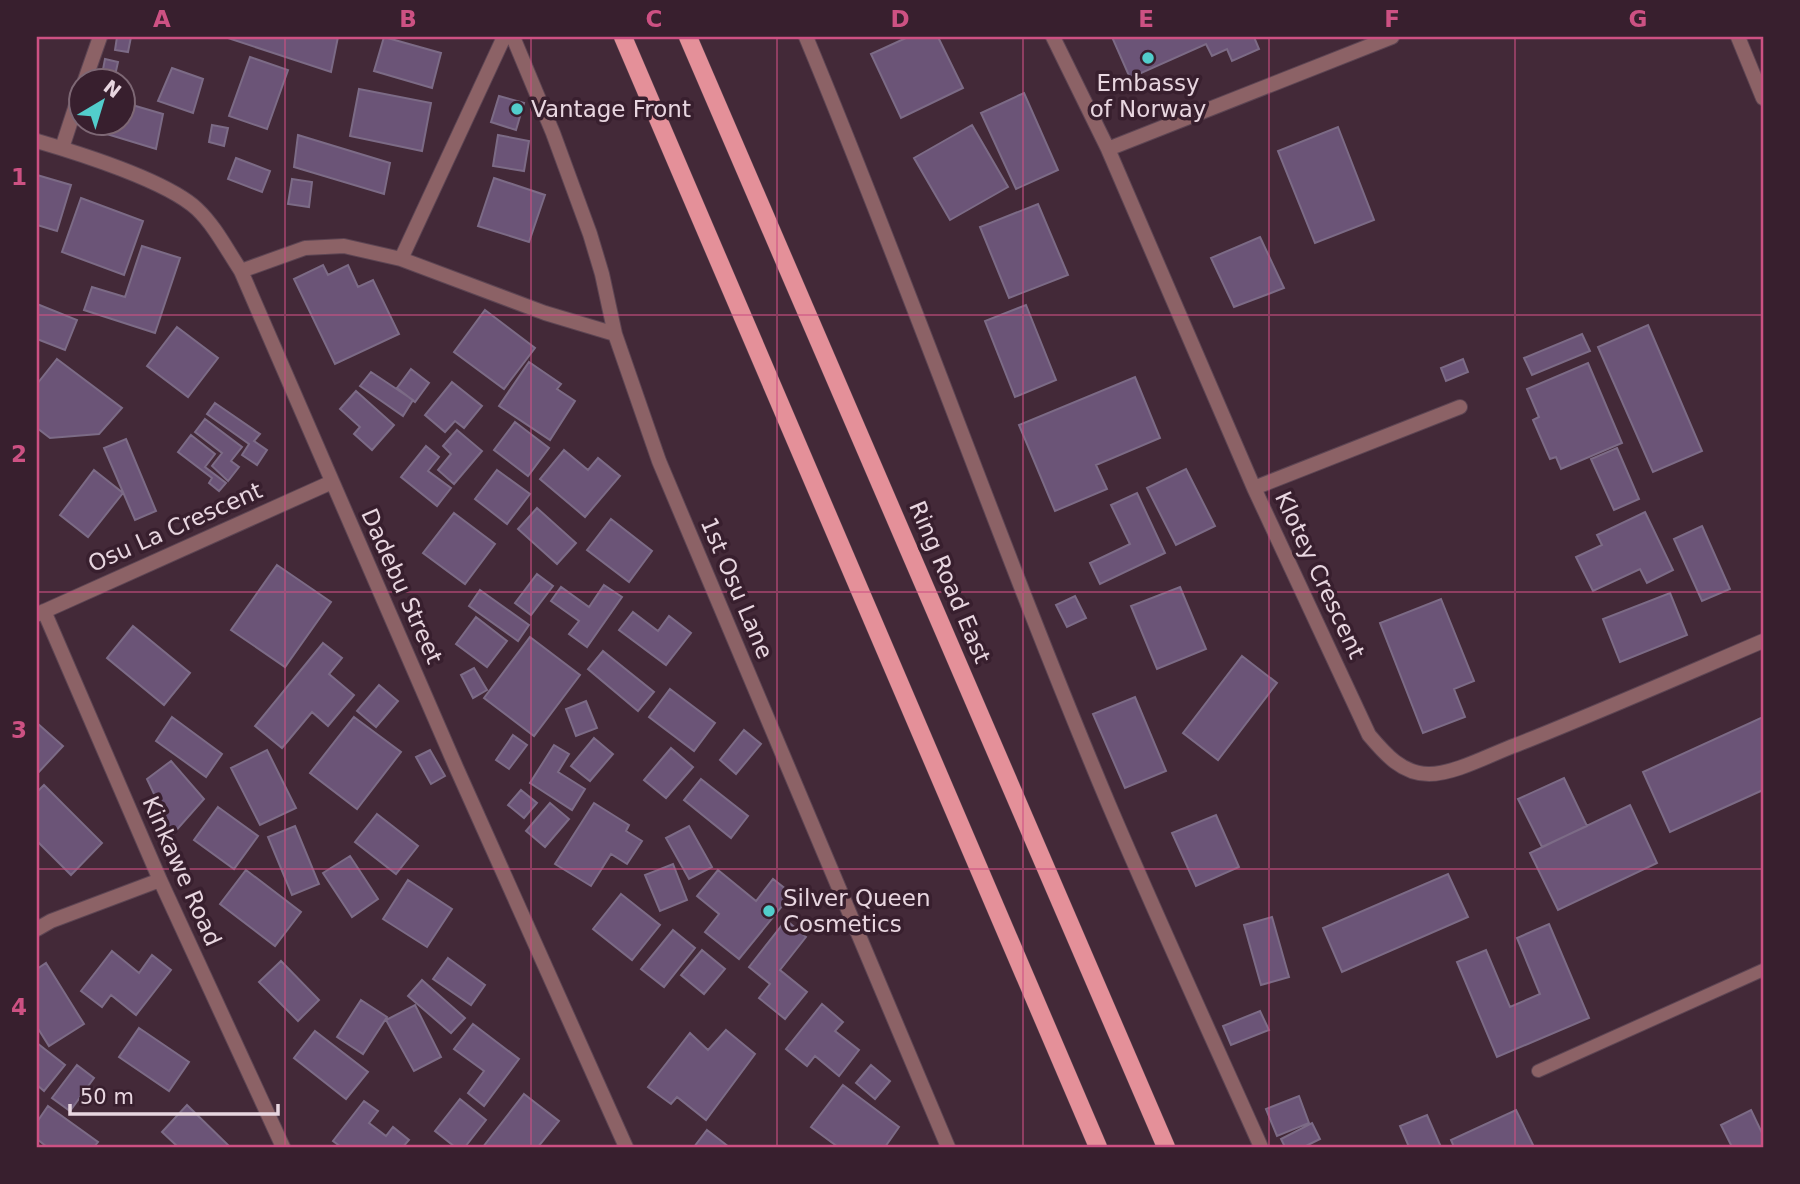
<svg xmlns="http://www.w3.org/2000/svg" width="1800" height="1184" font-family="'DejaVu Sans',sans-serif">
<style>
.building{fill:#6b5477;stroke:#7c6b86;stroke-width:2}
.lines{fill:none;stroke-linecap:round;stroke-linejoin:round}
.service-casing{stroke:#5d4553;stroke-width:14}
.minor-casing{stroke:#5d4553;stroke-width:16}
.tertiary-casing{stroke:#5d4553;stroke-width:16}
.primary-casing{stroke:#5d4553;stroke-width:19}
.service{stroke:#8c6266;stroke-width:12}
.minor{stroke:#8c6266;stroke-width:14}
.tertiary{stroke:#8c6266;stroke-width:14}
.primary{stroke:#e49099;stroke-width:18}
.grid{fill:none;stroke:#cd5183;stroke-width:2;stroke-opacity:0.55}
.poi-dot{fill:#52cdcc;stroke:#381f2e;stroke-width:2.5}
.labels{text-anchor:middle;stroke-width:7;stroke-linejoin:round;paint-order:stroke}
.poi-label{font-size:23px;fill:#e8d6e0;stroke:#381f2e;text-anchor:start}
.street-label{font-size:23px;fill:#e8d6e0;stroke:#381f2e}
.neatline{fill:none;stroke:#cd5183;stroke-width:2.5}
.grid-label{font-size:23px;text-anchor:middle;font-weight:bold;fill:#cd5183}
</style>
<rect width="100%" height="100%" fill="#432938"/>
<!-- building -->
<path class="building" d="M117,37H131L128,52L115,50Z
M225,37H338L331,72Z
M384,37L441,53L432,88L374,71Z
M908,37H938L963,88L901,118L871,54Z
M1112,37H1254L1259,49L1232,61L1227,49L1212,56L1206,44L1130,78Z
M250,57L288,70L267,129L229,116Z
M105,59L118,62L114,80H101Z
M172,68L203,79L193,113L158,101Z
M359,89L431,103L422,151L350,136Z
M1024,93L1058,170L1016,189L981,113Z
M499,96L524,103L516,130L491,122Z
M122,102L163,114L156,149L97,131L100,122H122Z
M212,125L228,128L224,146L209,142Z
M972,125L1008,187L950,220L914,158Z
M1338,127L1374,220L1315,243L1278,151Z
M298,135L390,163L384,194L294,167Z
M498,135L529,141L524,171L493,166Z
M236,158L270,171L262,192L228,179Z
M37,175L71,185L57,231L37,225Z
M494,178L545,195L529,242L478,226Z
M292,179L312,182L309,207L288,204Z
M81,198L143,221L124,275L62,252Z
M1038,204L1068,275L1009,298L980,227Z
M1260,237L1284,288L1234,307L1211,258Z
M142,246L180,258L155,333L84,310L92,287L125,297Z
M323,265L328,275L348,265L358,287L373,280L399,334L335,364L294,279Z
M37,304L77,320L65,350L37,339Z
M1026,305L1056,380L1015,397L985,321Z
M485,310L535,348L504,389L454,352Z
M1648,325L1702,451L1653,472L1598,347Z
M177,327L218,358L188,397L147,366Z
M1582,334L1590,351L1532,375L1524,358Z
M57,359L122,408L99,434L50,438L37,428V384Z
M1463,359L1468,372L1446,381L1441,368Z
M529,362L561,384L557,389L575,401L550,440L499,406Z
M1588,363L1622,443L1561,469L1556,457L1550,459L1533,420L1539,417L1527,389Z
M411,369L429,383L415,402L397,388Z
M371,372L413,400L403,416L360,386Z
M1135,377L1160,438L1096,465L1107,489L1055,511L1019,425Z
M452,382L482,406L464,428L455,421L445,432L425,415Z
M356,391L394,425L372,450L354,434L360,427L340,409Z
M215,403L260,434L254,441L267,450L257,465L242,455L249,444L207,414Z
M205,419L242,447L231,461L239,467L228,481L212,466L222,453L195,432Z
M515,422L549,448L528,476L494,450Z
M457,430L482,451L454,484L438,470L451,454L443,446Z
M191,435L215,454L205,467L226,483L219,491L209,483L212,478L178,452Z
M126,439L156,511L135,520L104,448Z
M426,446L439,457L428,471L451,488L437,506L401,477Z
M1617,448L1639,499L1614,510L1591,459Z
M564,450L588,470L598,458L620,476L585,517L540,479Z
M1186,469L1215,526L1176,545L1147,488Z
M94,470L123,493L88,537L60,515Z
M497,470L530,494L507,524L475,499Z
M1137,493L1165,553L1100,584L1090,563L1130,544L1111,505Z
M537,508L576,543L557,564L518,529Z
M1645,512L1673,570L1647,583L1640,569L1593,591L1576,557L1602,545L1597,535Z
M454,513L495,544L465,584L423,553Z
M611,519L652,551L629,582L587,550Z
M1702,526L1730,589L1702,601L1674,539Z
M277,565L331,602L285,667L231,630Z
M537,574L553,586L531,615L515,603Z
M604,585L622,597L587,647L569,634L579,621L551,601L561,587L589,607Z
M1180,587L1206,649L1157,669L1131,606Z
M480,590L529,625L518,641L469,606Z
M1670,593L1687,635L1620,662L1603,619Z
M1075,596L1086,618L1067,627L1056,605Z
M1441,599L1474,681L1454,689L1465,717L1423,733L1380,623Z
M633,612L658,631L669,616L691,633L666,665L619,630Z
M476,617L507,641L487,667L456,644Z
M133,626L190,673L164,705L107,658Z
M530,637L580,675L534,736L484,698Z
M323,643L342,658L329,674L354,695L328,726L312,712L282,748L255,726Z
M603,651L654,692L638,711L588,669Z
M1242,656L1277,683L1218,760L1183,733Z
M474,668L487,690L473,698L461,675Z
M379,685L398,701L376,727L357,711Z
M670,689L715,723L694,751L649,717Z
M1135,697L1166,771L1125,788L1093,714Z
M586,701L597,728L576,736L566,709Z
M172,717L222,754L206,777L156,741Z
M354,717L401,752L357,809L310,773Z
M1763,717V790L1670,832L1643,772Z
M37,723L63,746L37,774Z
M744,730L761,744L736,774L720,760Z
M513,735L527,745L509,769L496,760Z
M594,738L613,754L590,781L571,766Z
M554,745L569,754L558,772L585,789L572,810L530,783Z
M671,748L693,767L666,798L644,780Z
M267,750L296,808L260,825L231,768Z
M430,750L445,776L431,784L416,757Z
M171,761L204,799L173,834L147,779Z
M1564,778L1587,826L1542,847L1518,799Z
M701,779L748,816L731,838L684,800Z
M44,785L102,843L71,875L37,841V792Z
M521,790L537,803L524,818L508,805Z
M550,803L569,819L545,847L526,831Z
M594,803L629,825L626,831L642,841L627,864L611,854L591,886L555,864Z
M1630,805L1657,863L1558,910L1530,853Z
M218,807L258,836L234,869L194,840Z
M377,814L418,846L396,874L355,842Z
M1216,815L1239,867L1196,886L1172,833Z
M295,826L319,884L292,895L268,837Z
M689,826L712,867L689,879L666,838Z
M350,856L378,899L352,917L323,873Z
M673,864L687,900L660,911L645,875Z
M246,870L301,912L275,946L220,904Z
M718,870L756,901L773,879L792,894L739,959L705,932L719,914L697,896Z
M1448,874L1468,917L1342,972L1323,928Z
M408,880L452,909L427,947L383,919Z
M621,894L660,925L632,960L593,929Z
M1272,917L1289,977L1261,985L1244,925Z
M786,920L806,937L780,970L807,992L785,1019L759,998L770,984L749,967Z
M1549,924L1589,1018L1497,1057L1457,962L1486,950L1510,1007L1540,994L1517,938Z
M673,930L695,948L664,987L641,969Z
M702,950L725,969L704,994L681,975Z
M112,951L139,973L152,955L171,970L136,1015L111,995L102,1007L81,991Z
M448,958L485,985L471,1005L433,979Z
M281,961L319,1000L298,1021L259,982Z
M46,963L84,1024L49,1046L37,1027V969Z
M422,980L465,1018L451,1033L408,996Z
M361,1000L387,1017L363,1054L337,1037Z
M822,1004L843,1022L835,1031L859,1050L839,1076L815,1056L807,1066L786,1049Z
M415,1005L441,1057L414,1071L386,1020Z
M1260,1011L1269,1030L1231,1045L1223,1026Z
M473,1024L519,1059L484,1106L468,1093L484,1071L454,1049Z
M139,1028L189,1062L169,1091L119,1057Z
M726,1030L755,1054L706,1120L677,1097L671,1104L648,1087L690,1033L708,1050Z
M315,1031L368,1072L346,1099L294,1058Z
M37,1043L65,1065L44,1091L37,1085Z
M77,1065L94,1078L70,1111L52,1098Z
M871,1065L890,1081L875,1099L856,1083Z
M843,1085L899,1127L885,1147H838L811,1127Z
M524,1094L559,1121L538,1147H483Z
M1299,1096L1309,1123L1277,1136L1266,1109Z
M460,1099L486,1120L465,1147H455L435,1131Z
M364,1101L378,1111L369,1123L386,1136L393,1127L409,1140L403,1147H341L333,1141Z
M187,1105L230,1147H178L162,1132Z
M48,1106L98,1142L94,1147H47L37,1139V1122Z
M1516,1110L1534,1147H1454L1451,1140Z
M1751,1110L1763,1135V1147H1732L1721,1125Z
M1427,1115L1441,1147H1409L1400,1126Z
M1312,1123L1320,1139L1304,1147H1285L1281,1139Z
M707,1130L729,1147H694Z"/>
<g class="lines">
<defs>
<path id="service" d="M1538,1071L1763,970"/>
<path id="minor" d="M513,37L553,133L590,234L602,274L615,334L659,461L948,1147
M806,37C912,291 1002,551 1109,805C1158,920 1210,1033 1261,1147
M1053,37L1108,149L1254,488L1369,735C1385,754 1402,774 1429,774C1455,774 1491,754 1516,745C1599,712 1681,676 1763,641
M85,80L100,37
M37,141C78,153 167,181 197,209C215,226 227,250 241,271L456,767L626,1147
M62,148L80,93
M1108,149L1392,37
M401,259L504,37
M241,271L305,248L344,246L401,259L545,313L615,334
M1254,488L1460,407
M44,611L160,880L283,1147
M38,614L332,482
M37,929L51,921L160,880"/>
<path id="tertiary" d="M1738,37L1763,98"/>
<path id="primary" d="M623,37L1098,1147
M688,37L1166,1147"/>
</defs>
<!-- service casing -->
<use href="#service" class="service-casing"/>
<!-- minor casing -->
<use href="#minor" class="minor-casing"/>
<!-- tertiary casing -->
<use href="#tertiary" class="tertiary-casing"/>
<!-- primary casing -->
<use href="#primary" class="primary-casing"/>
<!-- service -->
<use href="#service" class="service"/>
<!-- minor -->
<use href="#minor" class="minor"/>
<!-- tertiary -->
<use href="#tertiary" class="tertiary"/>
<!-- primary -->
<use href="#primary" class="primary"/>
</g>
<!-- grid -->
<path class="grid" d="M285,37V1147M531,37V1147M777,37V1147M1023,37V1147M1269,37V1147M1515,37V1147M37,315H1763M37,592H1763M37,869H1763"/>
<!-- markers -->
<g class="poi-dot">
<circle cx="1148" cy="58" r="7"/>
<circle cx="517" cy="109" r="7"/>
<circle cx="769" cy="911" r="7"/>
</g>
<g class="labels">
<!-- poi labels -->
<g class="poi-label">
<text x="1148" y="91" text-anchor="middle">Embassy<tspan x="1148" dy="26">of Norway</tspan></text>
<text x="531" y="117">Vantage Front</text>
<text x="783" y="906">Silver Queen<tspan x="783" dy="26">Cosmetics</tspan></text>
</g>
<!-- street labels -->
<g class="street-label">
<text transform="translate(175 527) rotate(-24)" y="8">Osu La Crescent</text>
<text transform="translate(1320 575) rotate(65)" y="8">Klotey Crescent</text>
<text transform="translate(950 582) rotate(67)" y="8">Ring Road East</text>
<text transform="translate(402 586) rotate(66)" y="8">Dadebu Street</text>
<text transform="translate(737 588) rotate(67)" y="8">1st Osu Lane</text>
<text transform="translate(182 871) rotate(66)" y="8">Kinkawe Road</text>
</g>
</g>
<!-- border -->
<rect width="1800" height="1184" fill="none" stroke="#381f2e" stroke-width="77"/>
<!-- north arrow -->
<g transform="translate(102 102) rotate(38)"><circle r="33" fill="#381f2e" stroke="#7e6875" stroke-width="2"/>
<path d="M0-5L12 26L0 18L-12 26Z" fill="#52cdcc"/>
<text y="-10" font-size="19" font-weight="bold" text-anchor="middle" fill="#e8d6e0">N</text>
</g>
<!-- scale -->
<path d="M70 1104v10h208v-10" fill="none" stroke="#e8d6e0" stroke-width="3.5"/>
<text x="80" y="1104" font-size="21" fill="#e8d6e0" stroke="#381f2e" stroke-width="5" paint-order="stroke">50 m</text>
<rect x="38" y="38" width="1724" height="1108" class="neatline"/>
<g class="grid-label">
<text x="162" y="27">A</text>
<text x="408" y="27">B</text>
<text x="654" y="27">C</text>
<text x="900" y="27">D</text>
<text x="1146" y="27">E</text>
<text x="1392" y="27">F</text>
<text x="1638" y="27">G</text>
<text x="19" y="185">1</text>
<text x="19" y="462">2</text>
<text x="19" y="738">3</text>
<text x="19" y="1015">4</text>
</g>
</svg>
